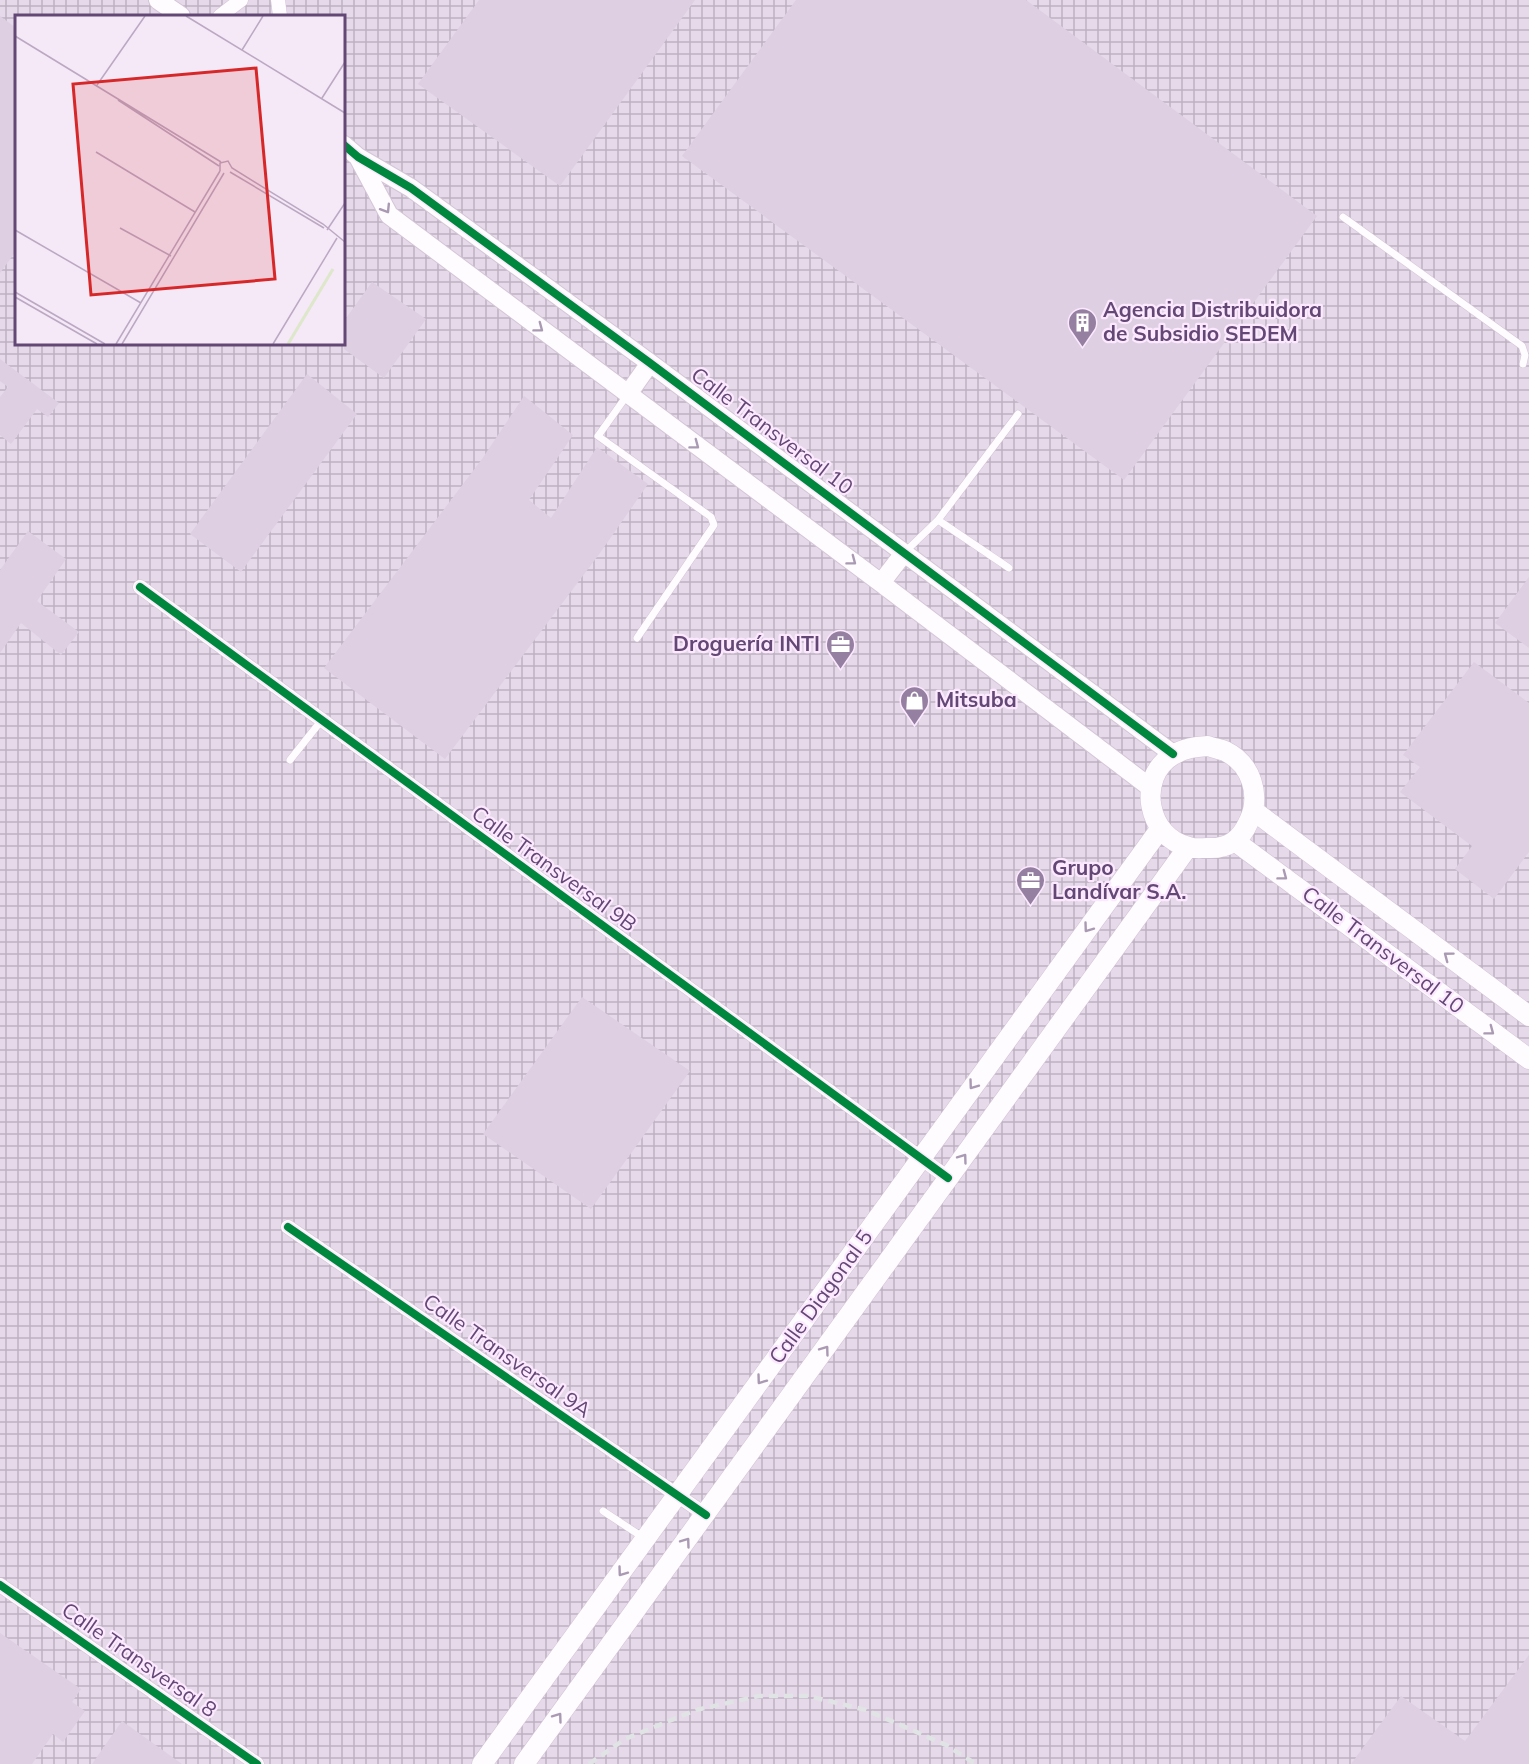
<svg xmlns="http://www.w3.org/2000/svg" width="1529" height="1764" font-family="Mulish,sans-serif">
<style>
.industrial{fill:url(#industrial-grid);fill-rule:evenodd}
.building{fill:#decfe3}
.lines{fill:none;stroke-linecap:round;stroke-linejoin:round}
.service-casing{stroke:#d3c6d7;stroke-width:8}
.minor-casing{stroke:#d3c6d7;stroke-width:15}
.tertiary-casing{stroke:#d3c6d7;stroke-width:20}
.secondary-casing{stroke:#d1c4d7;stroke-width:21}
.service{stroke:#fefcfe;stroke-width:7}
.minor{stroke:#fefcfe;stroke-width:14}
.tertiary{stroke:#fefcfe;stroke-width:18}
.secondary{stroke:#fefcfe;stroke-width:20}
.rail{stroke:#e1e4e5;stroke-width:4.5;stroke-dasharray:9 6;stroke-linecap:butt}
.cycleway-casing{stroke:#fce9ff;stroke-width:11}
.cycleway{stroke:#00873e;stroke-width:8}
.oneway{stroke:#a999b3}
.labels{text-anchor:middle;stroke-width:4.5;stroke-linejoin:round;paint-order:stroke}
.poi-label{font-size:21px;font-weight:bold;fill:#634875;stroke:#fce9ff;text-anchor:start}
.street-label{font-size:21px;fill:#634875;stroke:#fce9ff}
.inset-river{fill:none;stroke:#dde7ca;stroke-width:3}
.inset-road{fill:none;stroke:#bba8c3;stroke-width:1.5}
.view{fill:#d62828;fill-opacity:0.15;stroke:#d62828;stroke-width:3}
.inset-edge{fill:none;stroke:#634875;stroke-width:3}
</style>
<defs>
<pattern id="industrial-grid" width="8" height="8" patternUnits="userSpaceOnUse" patternTransform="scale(1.5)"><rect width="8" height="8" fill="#e6d9ea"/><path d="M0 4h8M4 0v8" fill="none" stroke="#beb2c2"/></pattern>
</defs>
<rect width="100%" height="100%" fill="#f5e8f7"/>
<!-- industrial -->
<path class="industrial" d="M0,0H1529V1764H0ZM16,16H344V344H16Z"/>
<!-- building -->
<path class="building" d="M479,0H695L560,186L418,84Z
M796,0H1026L1317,216L1124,480L682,156Z
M0,16L16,28V251L0,273Z
M372,282L426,319L384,378L344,349V321Z
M0,359L59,403L48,417L37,409L11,444L0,435V397L8,387L0,381Z
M307,374L357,414L241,572L190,534Z
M524,396L573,435L529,500L551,518L597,447L648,484L600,553L445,759L324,668L482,459Z
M28,531L66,559L37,601L79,632L61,655L21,623L0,653V570Z
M1529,577V648L1495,623Z
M1474,662L1529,703V852L1494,899L1455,869L1472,846L1400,792L1420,767L1403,755Z
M582,997L690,1071L591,1209L483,1134Z
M0,1633L81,1689L72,1702L85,1711L63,1742L53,1734L32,1764H0Z
M1529,1655V1764H1351L1401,1696L1465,1741Z
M122,1721L182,1764H92Z"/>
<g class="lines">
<defs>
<path id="service" d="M1343,217L1522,346L1525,355L1523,364
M628,394L598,436L711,517L714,525L637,638
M938,520L1009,568
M906,551L938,520L1018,414
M290,760L321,721
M603,1511L644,1538"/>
<path id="minor" d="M278,0L280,16
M220,16L241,0
M140,587L948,1178
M288,1227L706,1515
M0,1585L257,1764"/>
<path id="tertiary" d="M158,0L181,16
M344,145L358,157L411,188L650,363L1173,754
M358,157L389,215L881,583L1151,788
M628,394L650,363
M881,583L904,553"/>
<path id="secondary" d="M1208,746C1213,748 1220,749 1225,751C1252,764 1261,796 1249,821C1241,840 1228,849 1207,848C1201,848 1194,849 1189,847C1147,838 1136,777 1173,755C1184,748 1195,747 1208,746Z
M1254,811L1529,1016
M1236,842L1529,1059
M482,1764L1160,829
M524,1764L1188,847"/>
</defs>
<!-- service casing -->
<use href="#service" class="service-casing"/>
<!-- minor casing -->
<use href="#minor" class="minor-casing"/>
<!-- tertiary casing -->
<use href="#tertiary" class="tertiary-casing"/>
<!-- secondary casing -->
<use href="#secondary" class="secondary-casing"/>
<!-- service -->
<use href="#service" class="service"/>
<!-- minor -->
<use href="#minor" class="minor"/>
<!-- tertiary -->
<use href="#tertiary" class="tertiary"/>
<!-- secondary -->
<use href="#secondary" class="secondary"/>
<!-- rail -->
<path class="rail" d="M589,1764L625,1739L696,1710L759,1696H808L866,1710L946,1745L976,1764"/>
<defs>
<path id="cycleway" d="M344,145L358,157L411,188L650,363L1173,754
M140,587L948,1178
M288,1227L706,1515
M0,1585L257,1764"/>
</defs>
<!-- cycleway casing -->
<use href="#cycleway" class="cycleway-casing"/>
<!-- cycleway -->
<use href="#cycleway" class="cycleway"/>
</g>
<!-- one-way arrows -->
<defs><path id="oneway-chevron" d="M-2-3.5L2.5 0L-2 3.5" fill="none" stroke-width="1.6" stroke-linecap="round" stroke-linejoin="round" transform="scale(1.5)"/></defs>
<g class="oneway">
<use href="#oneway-chevron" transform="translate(386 209) rotate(58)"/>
<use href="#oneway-chevron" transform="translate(539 328) rotate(37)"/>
<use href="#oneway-chevron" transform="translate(695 445) rotate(37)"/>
<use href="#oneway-chevron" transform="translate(852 561) rotate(37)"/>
<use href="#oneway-chevron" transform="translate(1283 876) rotate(37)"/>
<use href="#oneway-chevron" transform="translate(1088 928) rotate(126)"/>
<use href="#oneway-chevron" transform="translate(1448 956) rotate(-143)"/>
<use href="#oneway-chevron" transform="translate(1490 1031) rotate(37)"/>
<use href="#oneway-chevron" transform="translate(973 1085) rotate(126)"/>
<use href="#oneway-chevron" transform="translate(963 1158) rotate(-54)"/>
<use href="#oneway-chevron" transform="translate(825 1350) rotate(-54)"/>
<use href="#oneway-chevron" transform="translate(761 1380) rotate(126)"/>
<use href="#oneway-chevron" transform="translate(686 1542) rotate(-54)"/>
<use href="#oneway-chevron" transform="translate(622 1572) rotate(126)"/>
<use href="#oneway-chevron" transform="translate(558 1717) rotate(-54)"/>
</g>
<!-- icons -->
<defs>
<symbol id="building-pin" viewBox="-11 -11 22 30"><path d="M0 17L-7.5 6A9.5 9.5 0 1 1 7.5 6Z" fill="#9680a2" stroke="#fce9ff"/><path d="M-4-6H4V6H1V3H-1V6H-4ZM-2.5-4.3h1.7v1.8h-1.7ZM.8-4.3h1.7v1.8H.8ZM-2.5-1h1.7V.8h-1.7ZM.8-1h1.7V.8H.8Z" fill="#fff"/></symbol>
<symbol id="office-pin" viewBox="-11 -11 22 30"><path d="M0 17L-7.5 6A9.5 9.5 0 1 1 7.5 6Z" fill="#9680a2" stroke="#fce9ff"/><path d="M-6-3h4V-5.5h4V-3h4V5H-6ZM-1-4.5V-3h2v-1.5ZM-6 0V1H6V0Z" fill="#fff"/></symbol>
<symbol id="shop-pin" viewBox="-11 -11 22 30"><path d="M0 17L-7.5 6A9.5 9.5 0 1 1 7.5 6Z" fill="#9680a2" stroke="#fce9ff"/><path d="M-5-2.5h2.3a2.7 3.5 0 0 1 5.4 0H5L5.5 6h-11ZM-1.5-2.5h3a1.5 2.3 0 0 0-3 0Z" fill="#fff"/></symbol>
</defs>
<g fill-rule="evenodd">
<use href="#building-pin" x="1066" y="306" width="33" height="45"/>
<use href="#office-pin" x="824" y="628" width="33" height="45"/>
<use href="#shop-pin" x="898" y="684" width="33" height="45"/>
<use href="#office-pin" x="1014" y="864" width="33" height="45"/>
</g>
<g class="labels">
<!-- poi labels -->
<g class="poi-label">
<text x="1103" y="317">Agencia Distribuidora<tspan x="1103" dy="24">de Subsidio SEDEM</tspan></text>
<text x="820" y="651" text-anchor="end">Droguería INTI</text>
<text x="936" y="707">Mitsuba</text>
<text x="1052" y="875">Grupo<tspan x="1052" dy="24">Landívar S.A.</tspan></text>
</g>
<!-- street labels -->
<g class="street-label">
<text transform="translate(772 431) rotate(37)" y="7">Calle Transversal 10</text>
<text transform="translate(554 869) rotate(36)" y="7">Calle Transversal 9B</text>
<text transform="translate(1383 950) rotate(37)" y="7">Calle Transversal 10</text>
<text transform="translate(821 1297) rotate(-54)" y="7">Calle Diagonal 5</text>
<text transform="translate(507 1356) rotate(35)" y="7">Calle Transversal 9A</text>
<text transform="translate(139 1660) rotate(35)" y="7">Calle Transversal 8</text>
</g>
</g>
<!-- overview -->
<g transform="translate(15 15)">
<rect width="330" height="330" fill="#f5e8f7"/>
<path class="inset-river" d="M273,329L318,254"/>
<path class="inset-road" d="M171,1L330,98M0,21L206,147M227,35L248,1M82,70L130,1M307,83L330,47M103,85L204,151M81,137L180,197M205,156V148L213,146L217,153L308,209L330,227M215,157L309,213M105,213L156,241M0,215L126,288M312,215L330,188M0,277L90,329M0,282L82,329M101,329L205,156M107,329L209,158M258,329L322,223"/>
<path class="view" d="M241,53L260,264L76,280L58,69Z"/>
<rect width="330" height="330" class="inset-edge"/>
</g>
</svg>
